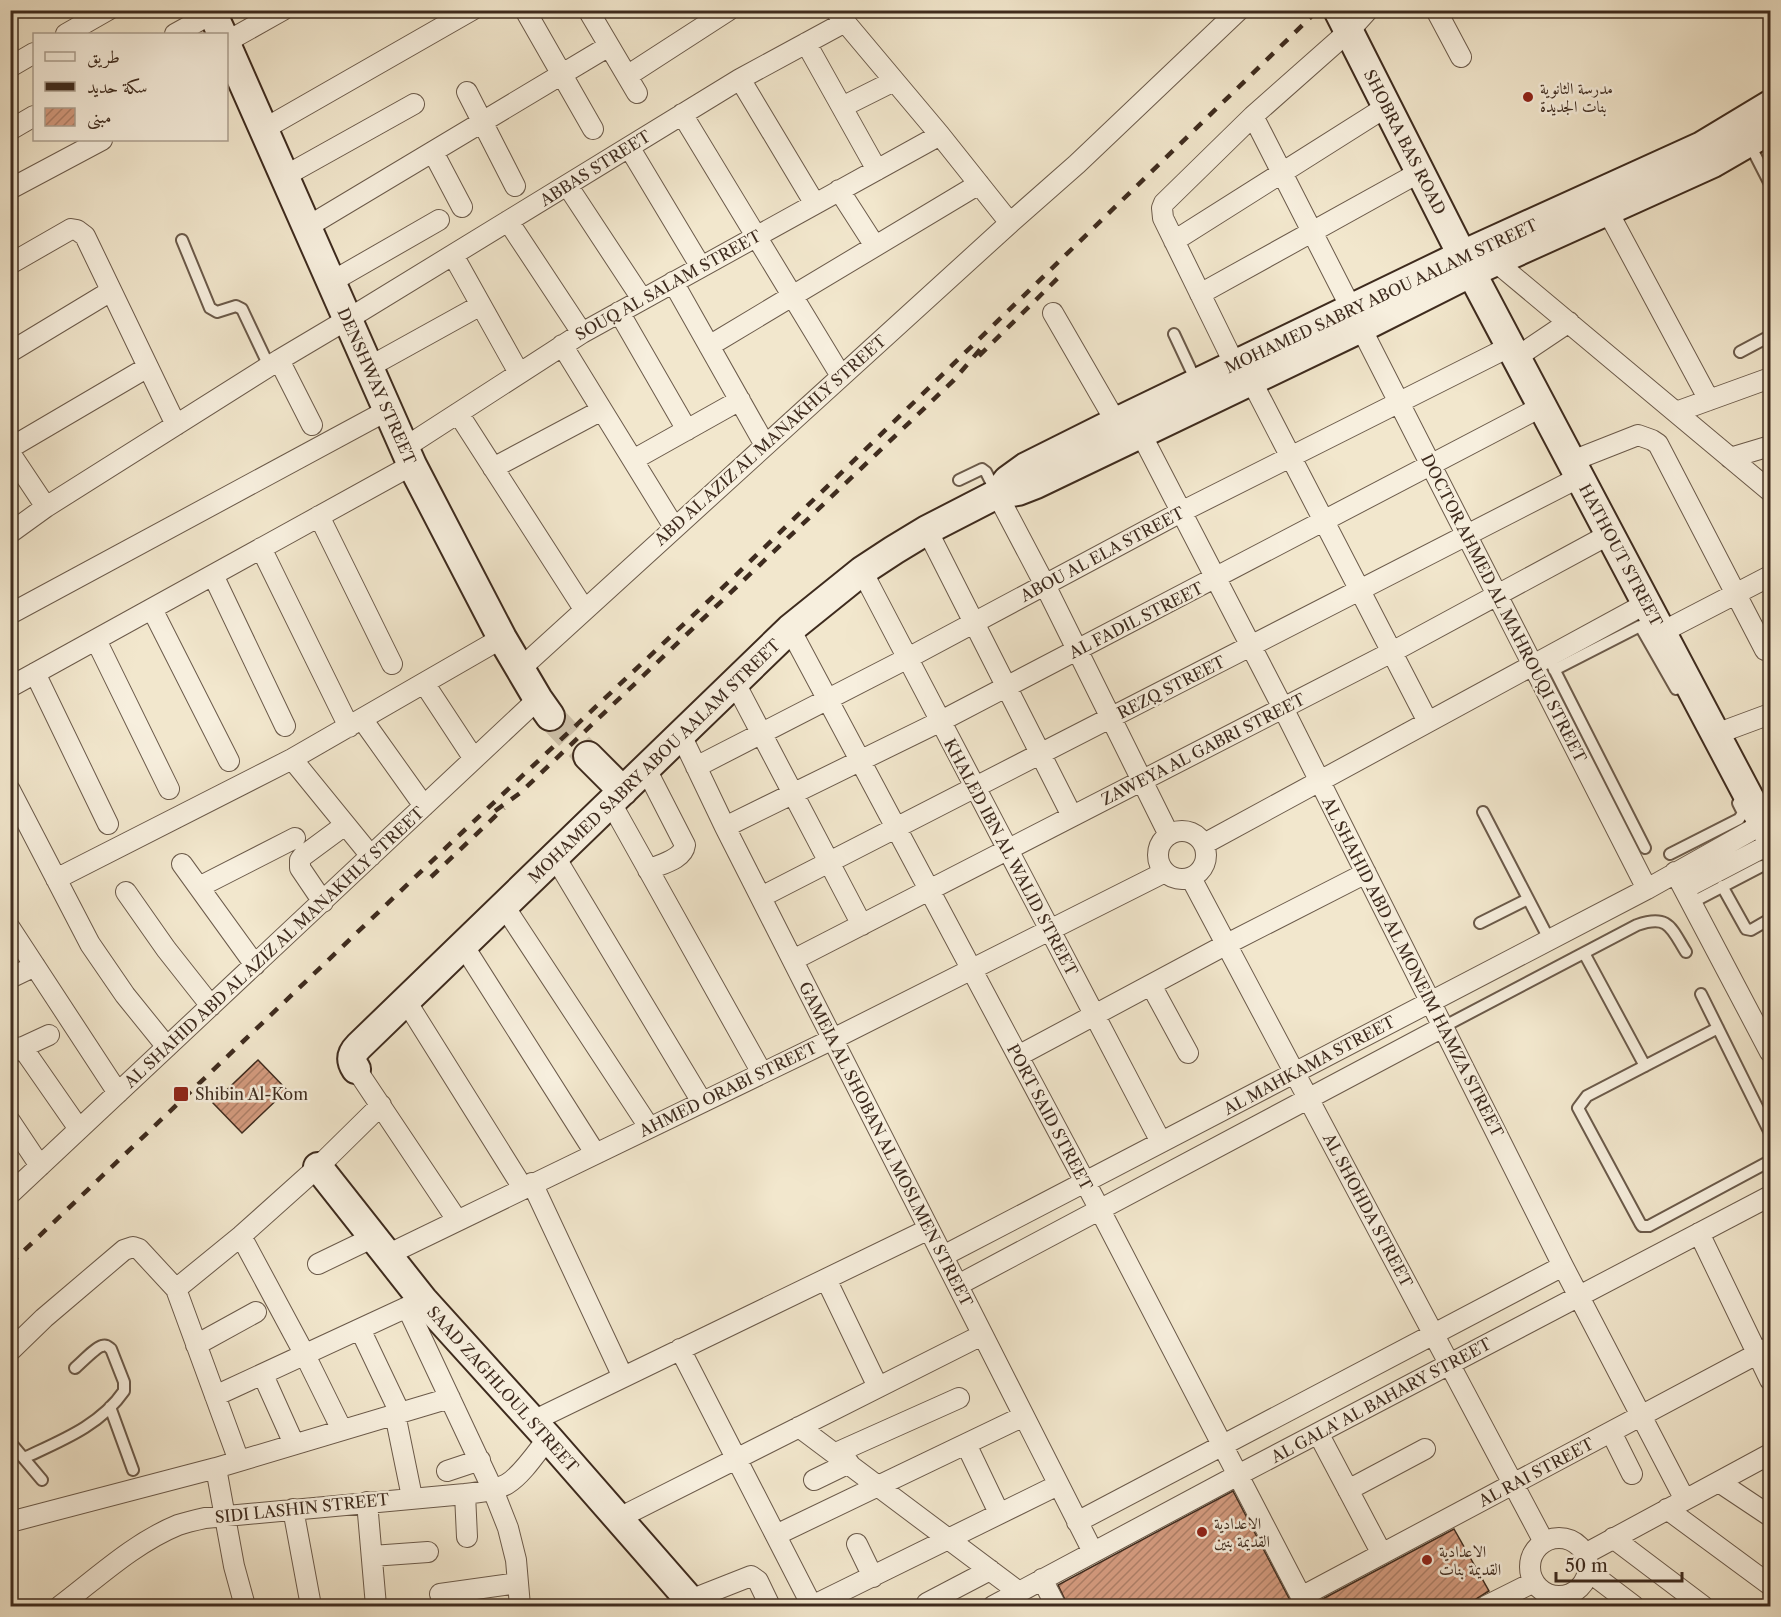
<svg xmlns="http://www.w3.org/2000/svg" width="1781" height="1617" font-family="'Libre Caslon Text',Amiri,serif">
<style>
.building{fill:url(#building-hatch);stroke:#3e2b1e;stroke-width:1.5}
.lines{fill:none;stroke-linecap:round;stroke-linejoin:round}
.secondary-tunnel{stroke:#cec1aa;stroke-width:28;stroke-dasharray:28 14;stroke-linecap:butt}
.lane-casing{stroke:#6b5a4a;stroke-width:14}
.street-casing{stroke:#6b5a4a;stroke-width:22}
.secondary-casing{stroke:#3e2b1e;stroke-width:32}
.lane{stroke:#f7efde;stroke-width:10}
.street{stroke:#f7efde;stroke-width:20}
.secondary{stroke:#f7efde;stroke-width:28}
.rail{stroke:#3e2b1e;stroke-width:4.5;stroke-dasharray:10 10;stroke-linecap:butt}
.poi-dot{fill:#8f2418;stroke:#f7efde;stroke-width:2}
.labels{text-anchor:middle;stroke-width:5;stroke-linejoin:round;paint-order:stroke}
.poi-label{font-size:16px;fill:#3e2b1e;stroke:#f7efde;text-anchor:start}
.street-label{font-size:16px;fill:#3e2b1e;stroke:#f7efde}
</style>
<defs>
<pattern id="building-hatch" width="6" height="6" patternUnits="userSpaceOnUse" patternTransform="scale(1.5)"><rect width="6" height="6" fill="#d49b7f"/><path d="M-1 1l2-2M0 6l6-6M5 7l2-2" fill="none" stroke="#ad7f67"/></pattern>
</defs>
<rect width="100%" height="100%" fill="#f2e7cd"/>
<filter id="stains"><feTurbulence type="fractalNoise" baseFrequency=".00333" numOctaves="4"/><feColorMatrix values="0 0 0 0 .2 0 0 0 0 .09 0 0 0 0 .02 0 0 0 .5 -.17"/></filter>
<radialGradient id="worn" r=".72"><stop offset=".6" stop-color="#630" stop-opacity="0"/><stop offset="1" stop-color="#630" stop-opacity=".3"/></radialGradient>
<!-- building -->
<path class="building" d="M258,1060L287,1090L242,1133L213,1103Z
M1233,1491L1293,1606H1068L1058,1585Z
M1454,1529L1489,1591L1476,1599L1474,1606H1318L1317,1602Z"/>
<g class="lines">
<!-- secondary-tunnel -->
<path class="secondary-tunnel" d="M550,716L588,756"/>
<defs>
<path id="lane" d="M1749,143L1770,184
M182,240L210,308L217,312L236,306L242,309L269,366
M1174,334L1197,383
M1740,352L1770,336
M959,480L982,469L986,472L996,492
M1552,665L1645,848
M1554,670L1640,626L1676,689
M1483,812L1549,939
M1670,854L1739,819L1743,813L1738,803
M1722,886L1746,929L1751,930L1770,919
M1691,903L1762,866
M1480,923L1528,899
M1584,953L1645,1066
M1701,994L1770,1133
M1443,1027L1637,925C1669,914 1671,928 1686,952
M1718,1028L1587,1096L1578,1108L1640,1223L1642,1226H1649L1770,1161
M110,1407L133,1470
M10,1442L42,1480
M24,1458C60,1441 100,1426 124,1391V1382L111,1349C108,1347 107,1344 102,1346C96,1347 81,1363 75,1368
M1553,1606L1555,1595"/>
<path id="street" d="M525,10L593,129
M588,10L637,93
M1436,10L1461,57
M66,34L108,10
M175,34L213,13
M226,42L283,10
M806,43L877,170
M10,67L34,53
M627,76L729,10
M740,79L815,204
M467,92L515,186
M842,107L894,81
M682,114L841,376
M1253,116L1351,308
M264,129L472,10
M10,130L34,116
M629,147L701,267
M433,152L462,207
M285,176L414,104
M567,185L642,299
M10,189L102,140
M839,190L875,246
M1608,212L1709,400
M508,221L582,333
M1010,223L1077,164L1239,10
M307,227L609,46
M1174,241L1386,107
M453,255L519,373
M1496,262L1770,491
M10,264L71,229L77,230L85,236L176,425
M331,282L439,220
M673,282L765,445
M1200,294L1420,172
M619,312L687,430
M1053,313L1116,422
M1361,328L1647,889
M562,345L674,527
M709,346L979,184
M10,352L111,291
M1517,357L1569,322
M279,360L312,425
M1235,365L1163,218L1162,208L1164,203L1253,116L1349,31L1368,10
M369,367L481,305
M1252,382L1428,722
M1676,412L1770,378
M458,413L584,609
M1141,434L1283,708L1563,1266L1685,1500
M10,448L148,367
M404,448L582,333L940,135
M10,453L46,507
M1730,458L1770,446
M633,460L740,400
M1572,461L1638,435L1652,440L1658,444L1765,650
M493,468L602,410
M997,494L1045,585L1169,835
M319,516L392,664
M927,530L1072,816
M10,533L46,507L279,360L348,319L740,79L845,22
M261,548L349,727
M862,571L1161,1142
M213,575L285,726
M152,609L229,761
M10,614L388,410
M790,629L1100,1210L1306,1606
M1662,632L1770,576
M96,640L169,789
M520,669L1010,223L940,135L835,10
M35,673L108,824
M424,683L474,759
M735,683L862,925
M10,687L412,465
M362,719L424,806
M1716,734L1770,714
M681,735L725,827L1093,1552
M292,759L371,856
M696,767L908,658L1181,512L1511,346
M646,769L685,845C683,860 660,864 648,870
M10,790L90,944L125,995L167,1047
M611,803L762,1073
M725,827L941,721L1543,406
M1158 855a24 24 0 1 1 48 0a24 24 0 1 1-48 0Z
M1204,844L1647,603
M555,857L702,1102
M182,864L255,965
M1675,872L1770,1052
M1191,878L1544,1542
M56,879L292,759L502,638
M199,887L295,838
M1684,889L1770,844
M126,892L166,949L211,1006
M761,897L1580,477
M323,902L300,868V860L303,856L345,825
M504,906L649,1127
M10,928L118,1093
M463,945L595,1153
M793,960L1392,652L1610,534
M10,978L35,966
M1151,985L1188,1053
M406,1001L523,1188
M22,1047L79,1129
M10,1053L49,1035
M1018,1056L1227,944L1366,873
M356,1069L457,1220
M10,1121L40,1166
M532,1183L623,1377
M10,1194L538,699
M1699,1233L1770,1380
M241,1236L305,1355L342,1430
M387,1255L833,1039L1165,872
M943,1256L1647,889L1770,820
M318,1264L374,1237
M826,1279L878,1387
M958,1285L1443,1027
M176,1289L241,1236L318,1167L381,1105
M407,1307L493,1490L508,1528L516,1560L520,1606
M360,1329L400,1413
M196,1345L256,1312
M680,1349L812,1606
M10,1351L44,1318L124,1250L133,1247L139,1249L176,1289L239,1461
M263,1375L294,1444
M215,1396L418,1302
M395,1414L412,1497
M533,1421L929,1229
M799,1427L1019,1592
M1611,1432L1632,1474
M1318,1433L1382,1554
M966,1444L999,1513
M836,1453L959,1398
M216,1468L234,1566L245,1606
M447,1471L480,1460
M814,1480L849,1463
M1719,1482L1770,1516
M1348,1490L1425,1449
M465,1494L467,1537
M367,1502L376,1606
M293,1509L311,1606
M1667,1509L1770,1585
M619,1518L982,1335
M10,1522L216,1468L450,1398
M1077,1522L1563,1266
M776,1535L1024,1416
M1613,1538L1703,1606
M1530 1567a29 29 0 1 1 58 0a29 29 0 1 1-58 0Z
M857,1544L873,1577
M1585,1554L1770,1454
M372,1556L428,1552
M1588,1571L1634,1606
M1042,1579L1056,1606
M440,1594L518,1583
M1301,1597L1770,1347
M690,1600L751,1576L758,1581L770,1606
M927,1603L990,1570
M60,1606C97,1578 134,1543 178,1525C187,1522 196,1520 205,1518L465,1494C479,1492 495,1491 507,1484C522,1475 537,1452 548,1438
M812,1606L1058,1485
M993,1606L1238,1475L1770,1196
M1486,1606L1534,1582"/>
<path id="secondary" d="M211,10L222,34
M1338,10L1462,255L1770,837
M226,44L412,465L502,638L538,699L550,716
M997,494L1008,480L1026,467L1116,422L1462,255L1702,146L1770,105
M588,756L623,791
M356,1069C350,1060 351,1054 359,1046L790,629L862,571L894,550L927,530L997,494L1018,491L1036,484L1361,328L1472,272L1713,163L1770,130
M318,1167L423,1300L548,1438L695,1606"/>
</defs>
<!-- lane casing -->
<use href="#lane" class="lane-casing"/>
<!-- street casing -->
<use href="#street" class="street-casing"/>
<!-- secondary casing -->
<use href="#secondary" class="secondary-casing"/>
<!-- lane -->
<use href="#lane" class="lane"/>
<!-- street -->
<use href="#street" class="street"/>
<!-- secondary -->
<use href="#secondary" class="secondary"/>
<!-- rail -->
<path class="rail" d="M979,356L1060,276
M495,811L520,793L954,380L983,346
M431,877L504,808
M10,1264L454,840L736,575L1318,10"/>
</g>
<!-- markers -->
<g class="poi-dot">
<circle cx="1528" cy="97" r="6"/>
<rect x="173" y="1086" width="16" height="16" rx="3"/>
<circle cx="1202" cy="1532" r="6"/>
<circle cx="1427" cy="1560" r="6"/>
</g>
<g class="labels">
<!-- poi labels -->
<g class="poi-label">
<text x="1540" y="94">مدرسة الثانوية<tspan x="1540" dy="18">بنات الجديدة</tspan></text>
<text x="195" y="1100">Shibin Al-Kom</text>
<text x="1214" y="1529">الاعدادية<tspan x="1214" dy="18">القديمة بنين</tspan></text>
<text x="1439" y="1557">الاعدادية<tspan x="1439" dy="18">القديمة بنات</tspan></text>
</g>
<!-- street labels -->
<g class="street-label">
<text transform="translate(1405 142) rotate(63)" y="6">SHOBRA BAS ROAD</text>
<text transform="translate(595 168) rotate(-32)" y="6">ABBAS STREET</text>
<text transform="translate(668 285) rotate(-29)" y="6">SOUQ AL SALAM STREET</text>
<text transform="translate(1381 296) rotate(-25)" y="6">MOHAMED SABRY ABOU AALAM STREET</text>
<text transform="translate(377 386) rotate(66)" y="6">DENSHWAY STREET</text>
<text transform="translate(770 440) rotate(-42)" y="6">ABD AL AZIZ AL MANAKHLY STREET</text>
<text transform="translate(1102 554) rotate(-28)" y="6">ABOU AL ELA STREET</text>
<text transform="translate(1621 555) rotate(62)" y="6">HATHOUT STREET</text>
<text transform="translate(1504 608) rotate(63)" y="6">DOCTOR AHMED AL MAHROUQI STREET</text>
<text transform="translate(1136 620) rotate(-27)" y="6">AL FADIL STREET</text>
<text transform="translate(1171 687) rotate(-27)" y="6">REZQ STREET</text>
<text transform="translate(1203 749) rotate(-27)" y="6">ZAWEYA AL GABRI STREET</text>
<text transform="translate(654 761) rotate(-44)" y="6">MOHAMED SABRY ABOU AALAM STREET</text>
<text transform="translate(1011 857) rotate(62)" y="6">KHALED IBN AL WALID STREET</text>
<text transform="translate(274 947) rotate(-43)" y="6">AL SHAHID ABD AL AZIZ AL MANAKHLY STREET</text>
<text transform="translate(1413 967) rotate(63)" y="6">AL SHAHID ABD AL MONEIM HAMZA STREET</text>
<text transform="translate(1309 1065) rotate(-28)" y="6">AL MAHKAMA STREET</text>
<text transform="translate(728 1089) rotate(-26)" y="6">AHMED ORABI STREET</text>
<text transform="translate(1050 1117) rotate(62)" y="6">PORT SAID STREET</text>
<text transform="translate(886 1144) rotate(63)" y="6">GAMEIA AL SHOBAN AL MOSLMEN STREET</text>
<text transform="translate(1368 1210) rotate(62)" y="6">AL SHOHDA STREET</text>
<text transform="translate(503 1389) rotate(48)" y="6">SAAD ZAGHLOUL STREET</text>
<text transform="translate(1381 1400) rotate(-28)" y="6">AL GALA' AL BAHARY STREET</text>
<text transform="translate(1536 1472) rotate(-28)" y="6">AL RAI STREET</text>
<text transform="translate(302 1508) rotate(-6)" y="6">SIDI LASHIN STREET</text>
</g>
</g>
<!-- margin -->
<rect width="1781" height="1617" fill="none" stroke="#f2e7cd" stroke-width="36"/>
<rect x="12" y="12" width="1757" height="1593" fill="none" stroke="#3e2b1e" stroke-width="3"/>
<rect x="18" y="18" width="1745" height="1581" fill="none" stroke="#3e2b1e" stroke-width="1.5"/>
<!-- legend -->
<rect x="33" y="33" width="195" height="108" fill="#f7efde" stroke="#ada191" stroke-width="1.5"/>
<rect x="45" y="52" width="30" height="9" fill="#f7efde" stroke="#ada191" stroke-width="1.5"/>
<text x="87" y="63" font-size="18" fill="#3e2b1e">طريق</text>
<rect x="45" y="82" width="30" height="9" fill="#3e2b1e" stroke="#ada191" stroke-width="1.5"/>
<text x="87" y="93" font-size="18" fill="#3e2b1e">سكة حديد</text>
<rect x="45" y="108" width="30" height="18" fill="url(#building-hatch)" stroke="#ada191" stroke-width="1.5"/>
<text x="87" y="123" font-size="18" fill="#3e2b1e">مبنى</text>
<!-- scale -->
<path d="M1556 1572v9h126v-9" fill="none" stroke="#3e2b1e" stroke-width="3"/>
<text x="1565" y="1572" font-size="18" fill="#3e2b1e" stroke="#f7efde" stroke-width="4.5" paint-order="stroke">50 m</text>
<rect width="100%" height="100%" filter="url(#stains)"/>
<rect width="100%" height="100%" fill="url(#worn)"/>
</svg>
